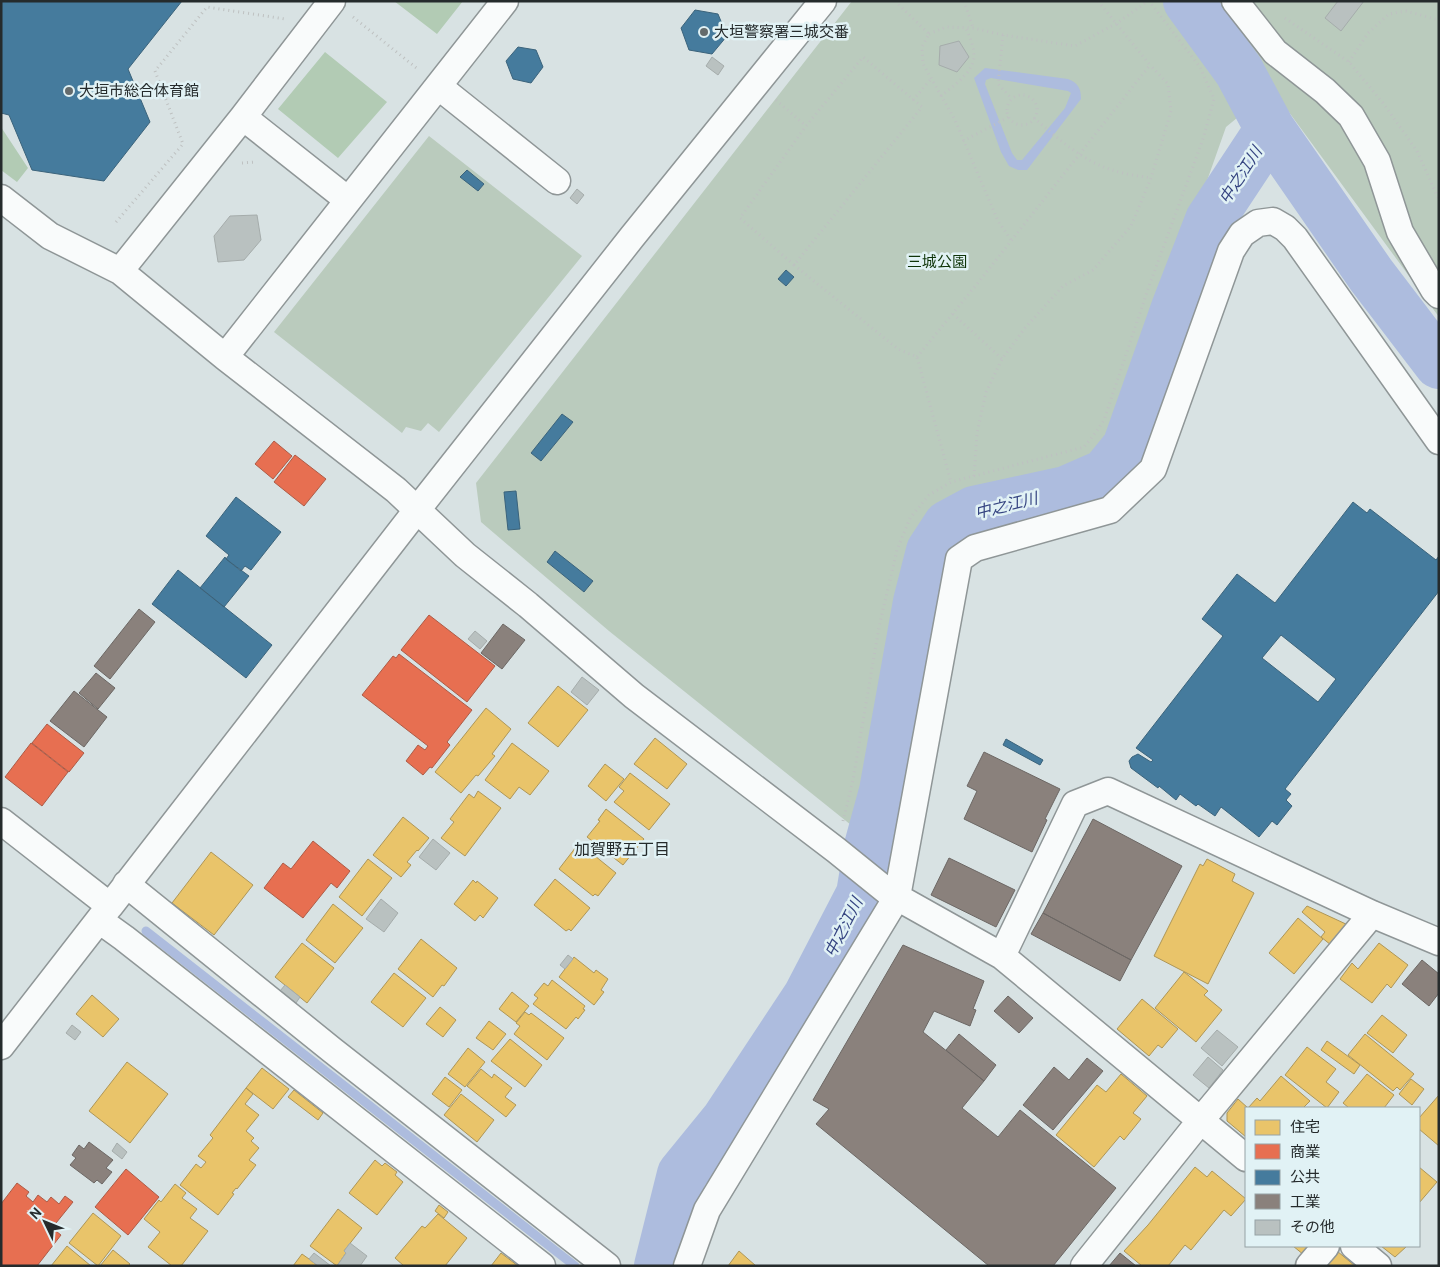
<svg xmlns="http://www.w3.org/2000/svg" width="1440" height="1267" font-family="Cabin,'Noto Sans JP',sans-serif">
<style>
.green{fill:#bacbbd}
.forest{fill:#b2cbb4}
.water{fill:#adbcde;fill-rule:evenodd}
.homes{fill:#e9c46a;stroke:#ae9657}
.shops{fill:#e76f51;stroke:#ad5b46}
.public{fill:#457b9d;stroke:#3b637b;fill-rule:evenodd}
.industry{fill:#8a817c;stroke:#6c6764}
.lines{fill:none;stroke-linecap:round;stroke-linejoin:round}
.stream{stroke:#adbcde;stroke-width:9}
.river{stroke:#adbcde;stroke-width:50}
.building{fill:#b9c1c0;stroke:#a5acab}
.minor-casing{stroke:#8f9697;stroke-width:29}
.path{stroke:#bec1c1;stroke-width:3;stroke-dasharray:1 4;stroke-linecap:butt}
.minor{stroke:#f9fbfb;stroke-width:26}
.poi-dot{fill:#646b6c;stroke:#e1f2f5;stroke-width:2}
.labels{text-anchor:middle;stroke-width:5;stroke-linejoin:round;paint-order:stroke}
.poi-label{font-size:15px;fill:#252b2c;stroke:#e1f2f5;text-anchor:start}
.park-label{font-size:15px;fill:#0e3408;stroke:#e1f2f5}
.water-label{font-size:16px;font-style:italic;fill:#354481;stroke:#e1f2f5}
.neighbourhood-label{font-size:16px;fill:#252b2c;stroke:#e1f2f5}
</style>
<rect width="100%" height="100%" fill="#d8e2e3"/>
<!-- green -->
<path class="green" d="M852,1H1439V317L1272,89L1226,127L1118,432L1061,476L982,485L913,539L861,833L609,631L481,522L476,483Z
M429,136L582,256L439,432L428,423L421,431L406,427L402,433L274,332Z"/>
<!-- forest -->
<path class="forest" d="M394,1H463L437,34Z
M325,52L387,102L338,158L278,109Z
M1,127L28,168L17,182L1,170Z"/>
<!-- water -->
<path class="water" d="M985,68L1068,79C1078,83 1081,88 1081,99L1027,170H1018L1009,166L1001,152L974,78ZM991,78L1068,91L1071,93L1065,108L1022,160H1017L1012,153L985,84L986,80Z"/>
<!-- homes -->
<path class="homes" d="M558,686L588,710L558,747L528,723Z
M486,708L511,729L492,754L495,756L478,776L476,775L461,793L435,772Z
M655,738L687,764L667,789L634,764Z
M512,743L549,771L530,795L519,787L510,799L485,780Z
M605,764L624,779L606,801L588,786Z
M630,773L670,804L649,830L614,802L624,791L619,787Z
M478,791L501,808L465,856L441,838L454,822L450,819L469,794L474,798Z
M606,809L644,839L623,865L587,837L600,821L598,820Z
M403,817L429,838L418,851L417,850L407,862L411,865L401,877L373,855Z
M579,843L616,873L598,896L595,894L593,896L559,869Z
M211,852L253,885L214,935L172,903Z
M368,859L392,878L362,916L339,897Z
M1207,859L1235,874L1232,881L1254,893L1208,984L1154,956L1200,864L1203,866Z
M555,879L590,908L571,931L569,929L566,931L534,905Z
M473,880L476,883L477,881L498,898L483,918L480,915L475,921L454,904Z
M333,904L363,928L335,963L306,940Z
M1307,906L1348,925L1331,945L1321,937L1325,932L1302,912Z
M1298,918L1323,939L1294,974L1269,953Z
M421,939L457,968L444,986L442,985L433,997L398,969Z
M302,943L334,968L307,1003L275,977Z
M1379,943L1408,965L1391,988L1387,984L1372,1003L1340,979L1352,963L1358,969Z
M574,957L594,973L596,970L608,979L601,990L604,992L594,1005L559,977Z
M1184,972L1208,991L1204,995L1222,1010L1196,1042L1155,1008Z
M394,973L426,998L403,1027L371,1002Z
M552,980L585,1006L583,1009L585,1010L578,1019L576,1017L566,1029L533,1004L538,998L534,995L544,983L548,986Z
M512,992L529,1006L516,1022L499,1009Z
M92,995L119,1019L103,1037L76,1014Z
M1142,999L1178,1029L1162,1048L1158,1045L1149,1056L1117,1029Z
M440,1007L456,1020L443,1037L426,1024Z
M525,1012L529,1015L531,1013L564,1038L547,1060L514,1034L520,1026L516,1023Z
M1382,1015L1407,1035L1393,1053L1367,1033Z
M489,1021L506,1034L493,1050L476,1038Z
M1365,1034L1414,1074L1400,1090L1397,1087L1393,1091L1348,1055Z
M510,1039L542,1065L525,1087L491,1061Z
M1327,1041L1360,1065L1354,1074L1321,1050Z
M1307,1047L1336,1069L1326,1082L1339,1092L1327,1108L1285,1075Z
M468,1048L485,1062L465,1087L448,1074Z
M127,1062L168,1094L130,1143L89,1111Z
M262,1068L289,1089L273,1109L246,1088Z
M481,1069L492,1078L494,1074L512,1088L505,1097L516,1105L506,1117L467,1086Z
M1121,1074L1147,1096L1133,1113L1141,1119L1124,1140L1120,1136L1094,1167L1056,1135L1097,1085L1106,1092Z
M1367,1074L1394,1095L1384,1108H1349L1343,1103Z
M1281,1076L1310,1101L1303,1108H1246V1137L1227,1121V1113L1238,1099L1248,1108L1257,1098L1260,1101Z
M445,1077L462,1090L449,1107L432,1094Z
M1411,1079L1424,1089L1412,1105L1399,1094Z
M246,1088L253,1094L245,1104L259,1115L246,1131L254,1138L251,1141L259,1148L249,1160L256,1165L237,1189L236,1188L232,1193L234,1194L218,1215L180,1185L196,1164L201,1168L206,1162L198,1156L213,1138L210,1135Z
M294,1090L323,1113L318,1120L288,1097Z
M461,1094L494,1120L477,1142L444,1115Z
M1439,1095V1146L1419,1129V1118Z
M375,1160L382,1166L385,1163L397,1172L395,1175L403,1182L377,1215L349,1193Z
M1195,1167L1207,1177L1212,1171L1246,1199L1231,1216L1224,1210L1191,1250L1185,1245L1168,1266H1142L1124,1251L1148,1225Z
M1419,1167L1437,1182L1419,1203Z
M175,1184L186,1193L182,1198L197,1209L190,1218L208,1231L181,1266H172L148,1247L160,1232L144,1219L159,1200L161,1202Z
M439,1205L448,1212L444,1218L435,1211Z
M338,1209L362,1228L344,1251L346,1253L337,1266L310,1246Z
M93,1213L121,1236L98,1266L69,1243Z
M438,1214L467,1238L445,1266H404L395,1258L422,1226L425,1228Z
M67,1246L91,1266H51Z
M1293,1246H1313L1304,1255Z
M1381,1246H1407L1395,1257Z
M113,1250L130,1264L128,1266H100Z
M739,1251L756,1266H728Z
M1337,1251L1355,1266H1325Z
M501,1253L518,1266H491Z
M302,1254L309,1259L318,1266H293Z"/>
<!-- shops -->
<path class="shops" d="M274,441L292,456L273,479L255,464Z
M295,455L326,479L304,506L274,482Z
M429,615L495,666L467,702L401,650Z
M399,654L472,710L447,742L450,745L432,768L430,767L423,775L406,761L418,745L425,750L428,746L362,695L393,656L396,658Z
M47,724L84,753L69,772L32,743Z
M31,743L68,772L42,806L5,777Z
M313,841L350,871L337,888L331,883L303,918L264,888L283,863L291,869Z
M126,1169L159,1197L128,1235L95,1207Z
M17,1183L29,1192L26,1196L33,1202L38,1195L47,1202L51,1197L59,1204L65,1196L73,1202L52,1228L61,1235L37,1266H1V1204Z"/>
<!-- public -->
<path class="public" d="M1,1H182L128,69L150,122L104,181L32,170L9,115L1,113Z
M695,10L718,14L727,36L712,54L689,50L681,28Z
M518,47L536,50L543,67L531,83L513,79L506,61Z
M467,170L484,184L478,191L460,177Z
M786,270L794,277L786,286L778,279Z
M562,414L573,422L541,461L531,453Z
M516,491L520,529L508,530L504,492Z
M236,497L281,532L251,570L245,566L241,571L226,559L229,555L206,536Z
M1353,502L1367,513L1370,509L1436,560L1439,556V591L1285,789L1291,794L1286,800L1292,806L1277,825L1272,821L1259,837L1221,807L1215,816L1198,804L1196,806L1180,794L1176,800L1159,786L1158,788L1131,768L1129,761L1132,757L1138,754L1151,762L1153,760L1136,748L1223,636L1202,619L1237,574L1275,603ZM1281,635L1336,679L1318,702L1262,658Z
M555,551L593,581L584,592L547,562Z
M225,557L226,559L249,576L224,607L200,588Z
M178,570L272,645L246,678L152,604Z
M1006,739L1043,760L1040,765L1003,745Z"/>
<!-- industry -->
<path class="industry" d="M139,609L155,622L110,679L94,666Z
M503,624L525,640L502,669L481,653Z
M96,673L115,688L98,709L79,693Z
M74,691L107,717L84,747L50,721Z
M984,752L1060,789L1045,819L1047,820L1032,852L964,819L977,791L967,786Z
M1093,819L1182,866L1131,960L1043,913Z
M949,858L1015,890L996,927L931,895Z
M1043,913L1131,960L1120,981L1031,934Z
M903,945L984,981L973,1009L976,1010L970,1026L934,1011L923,1032L984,1081L962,1108L998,1137L1020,1110L1116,1188L1053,1266H989L816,1124L829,1109L813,1100Z
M1422,960L1439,974V993L1429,1006L1402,984Z
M1008,996L1033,1018L1019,1033L994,1011Z
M959,1034L996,1065L984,1081L946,1050Z
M1087,1058L1103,1071L1053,1130L1023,1105L1054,1067L1069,1080Z
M89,1142L113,1160L106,1168L112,1172L102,1184L97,1180L94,1183L70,1165L76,1158L72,1155L79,1145L84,1149Z
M1120,1253L1136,1266H1109Z"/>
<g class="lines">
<!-- stream -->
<path class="stream" d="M146,931L575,1266"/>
<!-- river -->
<path class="river" d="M1188,1L1239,71L1270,129
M659,1266L682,1174L726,1120L808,996L861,894L869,846L884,791L918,602L931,551L948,525L974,511L1066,491L1105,474L1127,447L1176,308L1210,220L1270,129L1371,275L1439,364"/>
</g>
<!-- building -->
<path class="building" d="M1338,1H1364L1341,31L1325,18Z
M959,41L969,57L957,72L939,65L940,46Z
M712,57L724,66L718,75L706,66Z
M577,189L584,195L577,204L570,198Z
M257,215L261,240L244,260L218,262L214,236L230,216Z
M475,631L487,641L480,649L468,639Z
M582,677L599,690L587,705L571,692Z
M433,839L450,853L436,870L419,857Z
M381,899L398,913L384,932L366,919Z
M568,955L573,959L565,969L560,965Z
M285,985L300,997L296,1003L280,991Z
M72,1025L81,1032L75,1040L66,1033Z
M1217,1030L1238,1047L1222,1066L1201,1048Z
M1208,1057L1223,1070L1209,1088L1193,1075Z
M117,1143L127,1152L122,1159L112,1151Z
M350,1243L367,1256L360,1266H337L346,1253L344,1251Z
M314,1253L331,1266H318L309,1259Z"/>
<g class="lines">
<defs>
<path id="minor" d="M1235,1L1275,52L1325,91L1351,116L1377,161L1400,232L1434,290L1439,295
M438,86L557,181
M243,117L348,200
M1,198L50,236L120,271L225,357L396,490L465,555L528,605L634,696L836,850L888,892L1002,956L1246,1158
M120,271L243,117L332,1
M225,357L505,1
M1,821L110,906L417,510L632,237L823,1
M126,884L332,1050L607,1266
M99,920L124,938L542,1266
M1002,956L1075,804L1108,791L1372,914L1439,942
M1,1046L109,907
M1354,1246L1378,1266
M687,1266L707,1210L897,897L959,559L975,548L1110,510L1153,469L1231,251L1242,234L1258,223L1273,221L1285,228L1295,238L1439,441
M1084,1266L1201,1120L1372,914
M1309,1266L1326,1246"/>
</defs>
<!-- minor casing -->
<use href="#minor" class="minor-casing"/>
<!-- path -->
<path class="path" d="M895,1L929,34L922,47L923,64L955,120L998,221L1011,240
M964,1L973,28
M353,17L419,70
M1285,18L1349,62L1383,103L1417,151L1439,200
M929,34L946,27L973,28L1003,35L1075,46L1117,23L1148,1
M1003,35L998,84L1012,99
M1349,62L1368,33L1389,14L1406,11L1439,20
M1007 110a15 15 0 1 1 30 0a15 15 0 1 1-30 0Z
M941,96C953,86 975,72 974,54C974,46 969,36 966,28
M776,100L806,126L863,57L922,107L794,265L740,218L806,126
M913,100L931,79
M1034,118C1057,138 1083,161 1112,170C1124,174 1138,176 1151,178
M963,141L1009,117
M242,163L255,162
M116,222L183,144L155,71L207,7L285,19
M794,265L898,349L917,357L951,482
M953,314L1002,359
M917,357L977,284L1150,65L1098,1
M974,476L977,433L986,392L1002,359L1025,328L1063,286L1093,270L1131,226L1151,178L1171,111L1168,84L1150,65
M843,821L853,780L879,627L897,550L910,518L929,495L951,482L1084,447L1096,432L1104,420L1148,289L1203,139L1214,99L1200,67L1149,1"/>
<!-- minor -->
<use href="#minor" class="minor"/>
</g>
<!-- markers -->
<g class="poi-dot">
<circle cx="704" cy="32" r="5"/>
<circle cx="69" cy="91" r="5"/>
</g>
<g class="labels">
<!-- poi labels -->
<g class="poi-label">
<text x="714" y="37">大垣警察署三城交番</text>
<text x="79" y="96">大垣市総合体育館</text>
</g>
<!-- park labels -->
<g class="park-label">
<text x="937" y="267">三城公園</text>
</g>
<!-- water labels -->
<g class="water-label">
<text transform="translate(1240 175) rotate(-57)" y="6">中之江川</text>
<text transform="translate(1006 505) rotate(-14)" y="6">中之江川</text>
<text transform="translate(843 927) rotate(-63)" y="6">中之江川</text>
</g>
<!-- neighbourhood labels -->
<g class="neighbourhood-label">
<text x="622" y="855">加賀野五丁目</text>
</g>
</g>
<!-- border -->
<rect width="1440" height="1267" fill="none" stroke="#252b2c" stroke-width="5"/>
<!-- legend -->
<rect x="1245" y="1107" width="175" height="140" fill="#e1f2f5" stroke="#96a2a5"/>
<rect x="1255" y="1120" width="25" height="15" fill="#e9c46a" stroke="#96a2a5"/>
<text x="1290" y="1132" font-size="15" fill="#252b2c">住宅</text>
<rect x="1255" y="1144" width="25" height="15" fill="#e76f51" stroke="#96a2a5"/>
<text x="1290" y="1157" font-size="15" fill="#252b2c">商業</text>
<rect x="1255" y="1170" width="25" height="15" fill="#457b9d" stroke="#96a2a5"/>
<text x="1290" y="1182" font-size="15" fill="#252b2c">公共</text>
<rect x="1255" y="1194" width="25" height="15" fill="#8a817c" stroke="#96a2a5"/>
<text x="1290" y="1207" font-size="15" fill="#252b2c">工業</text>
<rect x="1255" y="1220" width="25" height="15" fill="#b9c1c0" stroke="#96a2a5"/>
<text x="1290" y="1232" font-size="15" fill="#252b2c">その他</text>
<!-- north arrow -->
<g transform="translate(45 1222) rotate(313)" stroke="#e1f2f5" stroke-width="4" paint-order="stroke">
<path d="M0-4L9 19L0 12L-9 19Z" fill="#252b2c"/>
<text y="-8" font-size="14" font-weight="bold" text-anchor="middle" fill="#252b2c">N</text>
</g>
</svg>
